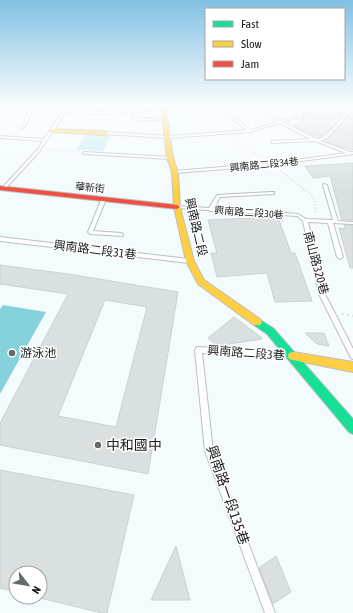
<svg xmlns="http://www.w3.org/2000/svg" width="353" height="613" font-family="'Asap Condensed','Noto Sans TC',sans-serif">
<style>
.green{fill:#c8eef4}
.water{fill:#86d2dc}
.building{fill:#dae0e0;stroke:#cbd1d2;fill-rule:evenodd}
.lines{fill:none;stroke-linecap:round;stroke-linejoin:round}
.lane-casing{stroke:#bac0c1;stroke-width:2}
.fast-casing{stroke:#bac0c1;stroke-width:2}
.slow-casing{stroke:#bac0c1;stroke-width:2}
.jam-casing{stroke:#bac0c1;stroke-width:2}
.path-far2{stroke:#e3e6e6;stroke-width:1.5;stroke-dasharray:1 1.5;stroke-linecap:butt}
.path-far1{stroke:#e3e6e6;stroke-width:2;stroke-dasharray:1.5 2;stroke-linecap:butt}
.path{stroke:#e3e6e6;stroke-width:2.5;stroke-dasharray:2 3;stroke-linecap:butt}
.lane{fill:#fdfeff;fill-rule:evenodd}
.fast{fill:#16e098;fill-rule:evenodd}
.slow{fill:#ffcf43;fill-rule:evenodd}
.jam{fill:#f24e42;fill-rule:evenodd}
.poi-dot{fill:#656b6c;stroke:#fff;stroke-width:1.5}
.labels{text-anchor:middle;stroke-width:3;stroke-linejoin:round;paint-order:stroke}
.far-street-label{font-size:10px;fill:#181d1e;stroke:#fff}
.street-label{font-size:12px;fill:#181d1e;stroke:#fff}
.poi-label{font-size:12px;fill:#181d1e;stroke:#fff;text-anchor:start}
.near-poi-label{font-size:14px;fill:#181d1e;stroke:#fff;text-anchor:start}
.near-street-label{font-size:14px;fill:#181d1e;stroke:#fff}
</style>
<rect width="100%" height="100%" fill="#f4fbfc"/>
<!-- green -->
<path class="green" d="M86,134L110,135L103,151L76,150Z"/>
<!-- water -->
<path class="water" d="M3,305L46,312L0,394V309Z"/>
<!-- building -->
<path class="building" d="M313,105H351L330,130L319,137L310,134L293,126L304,117L306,115L304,114Z
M351,113L353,114V150L324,141L329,138Z
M353,163V220H342L330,176L313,178L305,166Z
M278,217L291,253H295L312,301L275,302L267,273L217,277L211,253H217L208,220Z
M344,225H353V268H350L339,228L345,229Z
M0,265L68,274L178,292L148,474L0,445V423L68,294L0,284ZM105,300L147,307L116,427L58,416Z
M234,317L262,338V339L217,346L208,338Z
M305,333H324L329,346L317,344Z
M0,470L134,495L107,613H102L40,598V573H16V592L0,588Z
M176,546L190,600H151Z
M276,556L291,592L273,604L259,568Z"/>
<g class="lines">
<defs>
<path id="lane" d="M31,105H34L25,127L22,128Z
M67,105H70L66,111L103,112L163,108L165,109L163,110L103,114L65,113L39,152L5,189H3V187L37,150L43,141L0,138V136L44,139Z
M214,105H218L251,130L277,122L251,105H255L280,121L299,116L286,107L287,105H290V107L303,116L283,122L316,139C330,139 342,114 353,106V109L328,137L320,141L348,151L349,152H353V154L273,165L175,173H174V171L273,163L346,153L315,141L272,143V141H273L310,139L280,123L250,132L168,138L105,134L103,133L105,132L168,136L247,130Z
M309,105H312L305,113H303V111Z
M0,108L5,109L0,110Z
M134,116L137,119L165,117L167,118L165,119L136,121L132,117Z
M84,152L170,157L172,158L170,159L85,154L83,153Z
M324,184L327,185L338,221L353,222V224L333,223L343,257L340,259L337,257L328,223L308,222L325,294L353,349V359L351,358L319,294L303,221L297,216L212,211H210L208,210L177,208L175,207L177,206L209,208L217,195L272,192H274V194L220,197L214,208L298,214L306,219L333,220L323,185Z
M102,198H104L106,199L93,231L121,233L123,234V236L90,234L88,232Z
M0,237L189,259L192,261L189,263L0,241Z
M198,347L285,352L287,353L288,355L287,357L285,358L202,353L213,451L275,613H265L205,451L195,350L196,348Z"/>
<path id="fast" d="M257,318L273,328L353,419V434L349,432L267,334L254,325L252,322L254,319Z"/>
<path id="slow" d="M161,105H165L173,158L178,172L180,207L194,261L204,280L260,319L262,322L260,325H254L198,284L186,261L174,207L172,172L167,158Z
M52,129L105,131L108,133L105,135L50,132V130Z
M293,352L353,362V372L293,360L289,359L288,356L289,353Z"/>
<path id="jam" d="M0,186L177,205L180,207L177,209L0,190Z"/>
</defs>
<!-- lane casing -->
<use href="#lane" class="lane-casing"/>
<!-- fast casing -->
<use href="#fast" class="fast-casing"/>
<!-- slow casing -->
<use href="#slow" class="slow-casing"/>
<!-- jam casing -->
<use href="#jam" class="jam-casing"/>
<!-- path-far2 -->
<path class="path-far2" d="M194,105L213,127
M230,140L262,158
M48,149L79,152"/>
<!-- path-far1 -->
<path class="path-far1" d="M281,171L313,196L316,214"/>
<!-- path -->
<path class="path" d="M342,314L353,316"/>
<!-- lane -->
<use href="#lane" class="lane"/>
<!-- fast -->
<use href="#fast" class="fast"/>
<!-- slow -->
<use href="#slow" class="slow"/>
<!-- jam -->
<use href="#jam" class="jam"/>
</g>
<!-- sky -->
<linearGradient id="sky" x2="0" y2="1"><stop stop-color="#81c0e3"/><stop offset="0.55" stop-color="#fafdfe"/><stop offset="1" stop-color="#fafdfe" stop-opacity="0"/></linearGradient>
<rect width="353" height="191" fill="url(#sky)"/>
<!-- markers -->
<g class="poi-dot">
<circle cx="12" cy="353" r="4"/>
<circle cx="98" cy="445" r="4"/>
</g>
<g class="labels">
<!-- far-street labels -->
<g class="far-street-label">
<text transform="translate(264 164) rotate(-6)" y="4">興南路二段34巷</text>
<text transform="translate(90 187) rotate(6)" y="4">華新街</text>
<text transform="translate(249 212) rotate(4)" y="4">興南路二段30巷</text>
</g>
<!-- street labels -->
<g class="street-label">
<text transform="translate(196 227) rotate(77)" y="4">興南路二段</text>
<text transform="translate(95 250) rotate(7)" y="4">興南路二段31巷</text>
<text transform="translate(316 263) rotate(75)" y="4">南山路320巷</text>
<text transform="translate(246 353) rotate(4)" y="4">興南路二段3巷</text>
</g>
<!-- poi labels -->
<g class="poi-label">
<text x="20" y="357">游泳池</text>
</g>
<!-- near-poi labels -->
<g class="near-poi-label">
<text x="106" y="450">中和國中</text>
</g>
<!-- near-street labels -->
<g class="near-street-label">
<text transform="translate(228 495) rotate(71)" y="5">興南路一段135巷</text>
</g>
</g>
<!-- legend -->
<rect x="205" y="8" width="140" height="72" fill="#ffffff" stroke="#a3a5a5"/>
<rect x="213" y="21" width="20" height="6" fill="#16e098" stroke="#a3a5a5"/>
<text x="241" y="28" font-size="12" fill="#181d1e">Fast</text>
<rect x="213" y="41" width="20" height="6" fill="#ffcf43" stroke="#a3a5a5"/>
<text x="241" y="48" font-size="12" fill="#181d1e">Slow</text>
<rect x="213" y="61" width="20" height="6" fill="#f24e42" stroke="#a3a5a5"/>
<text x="241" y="68" font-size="12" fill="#181d1e">Jam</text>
<!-- north arrow -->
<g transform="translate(28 585) rotate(121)"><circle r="19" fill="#ffffff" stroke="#a3a5a5"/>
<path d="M0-3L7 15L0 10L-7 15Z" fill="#656b6c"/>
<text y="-6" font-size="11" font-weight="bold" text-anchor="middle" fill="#181d1e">N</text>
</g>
</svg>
